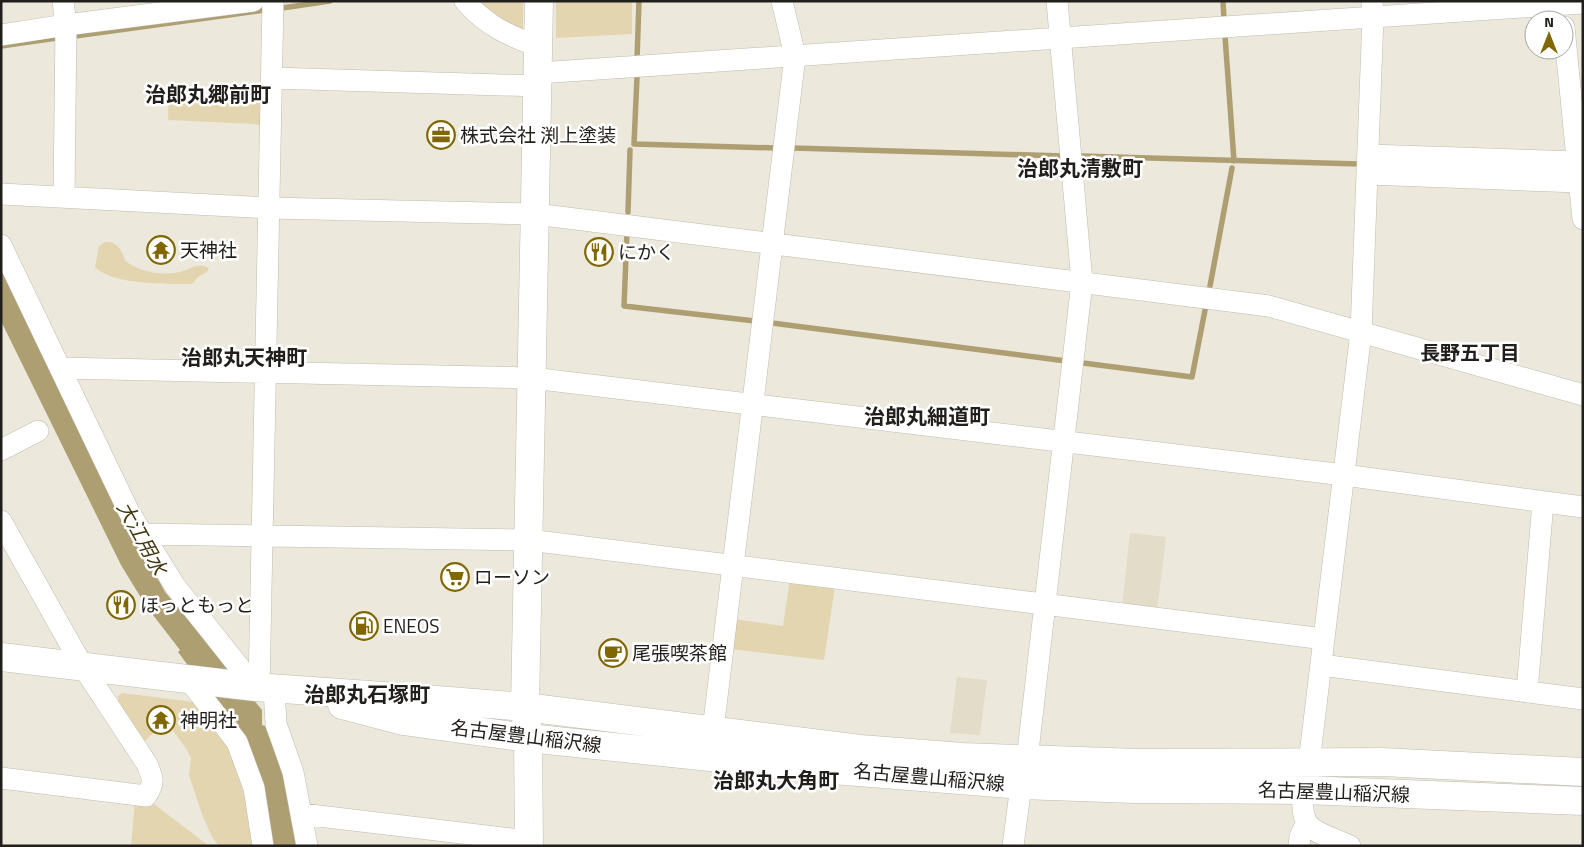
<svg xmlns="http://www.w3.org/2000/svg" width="1584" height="847" font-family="'Titillium Web','Noto Sans JP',sans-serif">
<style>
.built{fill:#e3dcc8}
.green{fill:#e2d5b0}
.water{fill:#ae9f72}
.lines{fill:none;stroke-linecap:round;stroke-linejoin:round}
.stream{stroke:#ae9f72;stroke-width:5.5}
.street-casing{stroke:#bfbbae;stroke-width:22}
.secondary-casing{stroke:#bfbbae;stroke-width:29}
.street{stroke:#fff;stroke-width:21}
.secondary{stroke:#fff;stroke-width:28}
.labels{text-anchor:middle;stroke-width:5;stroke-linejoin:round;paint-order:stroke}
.poi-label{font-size:19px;fill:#211f1b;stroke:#fff;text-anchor:start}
.street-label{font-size:19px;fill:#211f1b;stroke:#fff}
.neighbourhood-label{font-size:20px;font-weight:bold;fill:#211f1b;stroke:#fff}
.water-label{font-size:20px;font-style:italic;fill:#423711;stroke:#fff}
.quarter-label{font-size:21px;font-weight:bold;fill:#211f1b;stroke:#fff}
</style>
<rect width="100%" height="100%" fill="#ece8db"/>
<!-- built -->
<path class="built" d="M1130,533L1166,537L1157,611L1122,607Z
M957,677L987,680L980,735L950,733Z"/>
<!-- green -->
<path class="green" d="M471,1H523V31Z
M556,1H632V34L556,38Z
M169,93L265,99L264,127L255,124L168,120Z
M105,242C117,241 122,250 125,261C141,272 163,277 183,271C193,268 198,262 209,268L207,272L198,277L192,284C168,284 112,285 95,267L99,246Z
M790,579L835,586L824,660L731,649L734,619L783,626Z
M122,693L194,702L230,741L246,781L257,846H219L212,837L202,814L189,775L191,758L187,750L174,732L168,718L165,715L160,713L152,718L151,720L154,729L153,733L146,740H143L118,701V696Z
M135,800L150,801L209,846H131Z"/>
<!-- water -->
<path class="water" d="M1,263L120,507L165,592L262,710V725L265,726L280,764L287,790L296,846H269L250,749L236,721L230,715H225L178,652L180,650L146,606L121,565L1,321Z"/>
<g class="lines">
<!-- stream -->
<path class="stream" d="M1223,1L1224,20
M282,8L330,1
M75,36L265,10
M1225,36L1234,161
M1,46L57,38
M637,59L639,1
M637,77L634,144L776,148
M793,148L1063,156
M1081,156L1360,164
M628,212L630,150
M627,231L624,306L755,321
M1210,286L1232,168
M772,323L1066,361
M1083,363L1192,377L1206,305"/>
<defs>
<path id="street" d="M63,1L66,25L64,197
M465,1C487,26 507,35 538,46
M1564,27L1583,219
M1,35L66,25L253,1
M538,73L1583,3
M272,78L538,86
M1368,155L1577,162
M1367,174L1579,182
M1,194L269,208L535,214L1269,306L1583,395
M1,245L129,512L175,586L255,687
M60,368L532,378L1344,475L1583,507
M1,450L38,431
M1,521L83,667L147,764C153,778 155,783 146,796L1,778
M143,534L529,540L1324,639
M1321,665L1583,699
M189,680L237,742L254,788L263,846
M259,688L273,1
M274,689L276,724L293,772L307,846
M1527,692L1543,502
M713,730L795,56L782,1
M1027,760L1082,282L1057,1
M1309,763L1361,332L1373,17L1372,1
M1304,790C1297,833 1318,831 1350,846
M302,814L529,841
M1013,846L1021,785
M1299,846L1300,837L1306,824"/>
<path id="secondary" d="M1,657L255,687L412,698L525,707L860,749L963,757L1138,763L1382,762L1583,772
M342,705L403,721L528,738L833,770L1021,785L1134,789L1304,790L1583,801
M529,846L528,738L525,707L539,1"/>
</defs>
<!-- street casing -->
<use href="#street" class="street-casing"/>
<!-- secondary casing -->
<use href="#secondary" class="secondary-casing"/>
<!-- street -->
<use href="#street" class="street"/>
<!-- secondary -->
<use href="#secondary" class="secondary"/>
</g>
<!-- icons -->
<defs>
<symbol id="office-ring" viewBox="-11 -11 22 22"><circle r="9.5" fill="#fff" stroke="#816700" stroke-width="1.5"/><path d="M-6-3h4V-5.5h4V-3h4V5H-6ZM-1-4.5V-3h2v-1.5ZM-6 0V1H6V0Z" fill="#816700"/></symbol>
<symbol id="temple-ring" viewBox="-11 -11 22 22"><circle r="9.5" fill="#fff" stroke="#816700" stroke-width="1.5"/><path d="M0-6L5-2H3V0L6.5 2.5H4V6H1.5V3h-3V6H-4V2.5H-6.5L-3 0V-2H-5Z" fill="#816700"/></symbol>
<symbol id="restaurant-ring" viewBox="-11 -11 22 22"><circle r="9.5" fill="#fff" stroke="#816700" stroke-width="1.5"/><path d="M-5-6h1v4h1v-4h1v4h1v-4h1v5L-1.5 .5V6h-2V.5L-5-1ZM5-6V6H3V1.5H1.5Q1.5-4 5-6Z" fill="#816700"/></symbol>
<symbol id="supermarket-ring" viewBox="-11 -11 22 22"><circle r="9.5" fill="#fff" stroke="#816700" stroke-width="1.5"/><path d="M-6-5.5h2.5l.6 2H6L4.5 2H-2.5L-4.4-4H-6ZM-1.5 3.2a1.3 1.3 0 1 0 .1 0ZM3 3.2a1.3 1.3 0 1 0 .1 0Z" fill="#816700"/></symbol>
<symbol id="fuel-ring" viewBox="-11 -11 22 22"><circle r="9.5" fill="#fff" stroke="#816700" stroke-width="1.5"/><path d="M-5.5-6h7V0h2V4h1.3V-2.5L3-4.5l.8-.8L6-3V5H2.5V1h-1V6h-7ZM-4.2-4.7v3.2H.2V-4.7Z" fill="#816700"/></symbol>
<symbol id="cafe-ring" viewBox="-11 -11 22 22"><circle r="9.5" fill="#fff" stroke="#816700" stroke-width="1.5"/><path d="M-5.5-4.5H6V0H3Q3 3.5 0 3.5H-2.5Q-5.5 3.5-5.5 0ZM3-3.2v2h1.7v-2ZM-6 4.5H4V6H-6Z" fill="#816700"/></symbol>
</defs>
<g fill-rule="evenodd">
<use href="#office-ring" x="425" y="119" width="32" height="32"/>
<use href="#temple-ring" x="145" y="234" width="32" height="32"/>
<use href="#restaurant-ring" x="583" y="236" width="32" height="32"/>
<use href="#supermarket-ring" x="439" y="561" width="32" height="32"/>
<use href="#restaurant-ring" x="105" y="589" width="32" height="32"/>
<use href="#fuel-ring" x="348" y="610" width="32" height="32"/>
<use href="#cafe-ring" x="597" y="637" width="32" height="32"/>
<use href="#temple-ring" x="145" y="704" width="32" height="32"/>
</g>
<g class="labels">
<!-- poi labels -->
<g class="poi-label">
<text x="460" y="142">株式会社 渕上塗装</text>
<text x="180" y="257">天神社</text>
<text x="618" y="259">にかく</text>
<text x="474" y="584">ローソン</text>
<text x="140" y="612">ほっともっと</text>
<text x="383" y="633">ENEOS</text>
<text x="632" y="660">尾張喫茶館</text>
<text x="180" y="727">神明社</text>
</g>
<!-- street labels -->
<g class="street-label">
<text transform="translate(526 736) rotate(7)" y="7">名古屋豊山稲沢線</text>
<text transform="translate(929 777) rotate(5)" y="7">名古屋豊山稲沢線</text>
<text transform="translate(1334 792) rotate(2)" y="7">名古屋豊山稲沢線</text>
</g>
<!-- neighbourhood labels -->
<g class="neighbourhood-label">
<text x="1470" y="360">長野五丁目</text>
</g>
<!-- water labels -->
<g class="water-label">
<text transform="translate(142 538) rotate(61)" y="7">大江用水</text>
</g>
<!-- quarter labels -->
<g class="quarter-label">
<text x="208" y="102">治郎丸郷前町</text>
<text x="1080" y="176">治郎丸清敷町</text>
<text x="244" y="365">治郎丸天神町</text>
<text x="927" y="424">治郎丸細道町</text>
<text x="367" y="702">治郎丸石塚町</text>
<text x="776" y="788">治郎丸大角町</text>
</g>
</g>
<!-- border -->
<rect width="1584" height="847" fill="none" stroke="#211f1b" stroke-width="5"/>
<!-- north arrow -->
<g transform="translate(1549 35)"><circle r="24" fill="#ffffff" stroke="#a6a5a4"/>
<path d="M0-4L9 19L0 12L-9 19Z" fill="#816700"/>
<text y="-8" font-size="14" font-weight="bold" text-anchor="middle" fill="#211f1b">N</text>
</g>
</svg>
